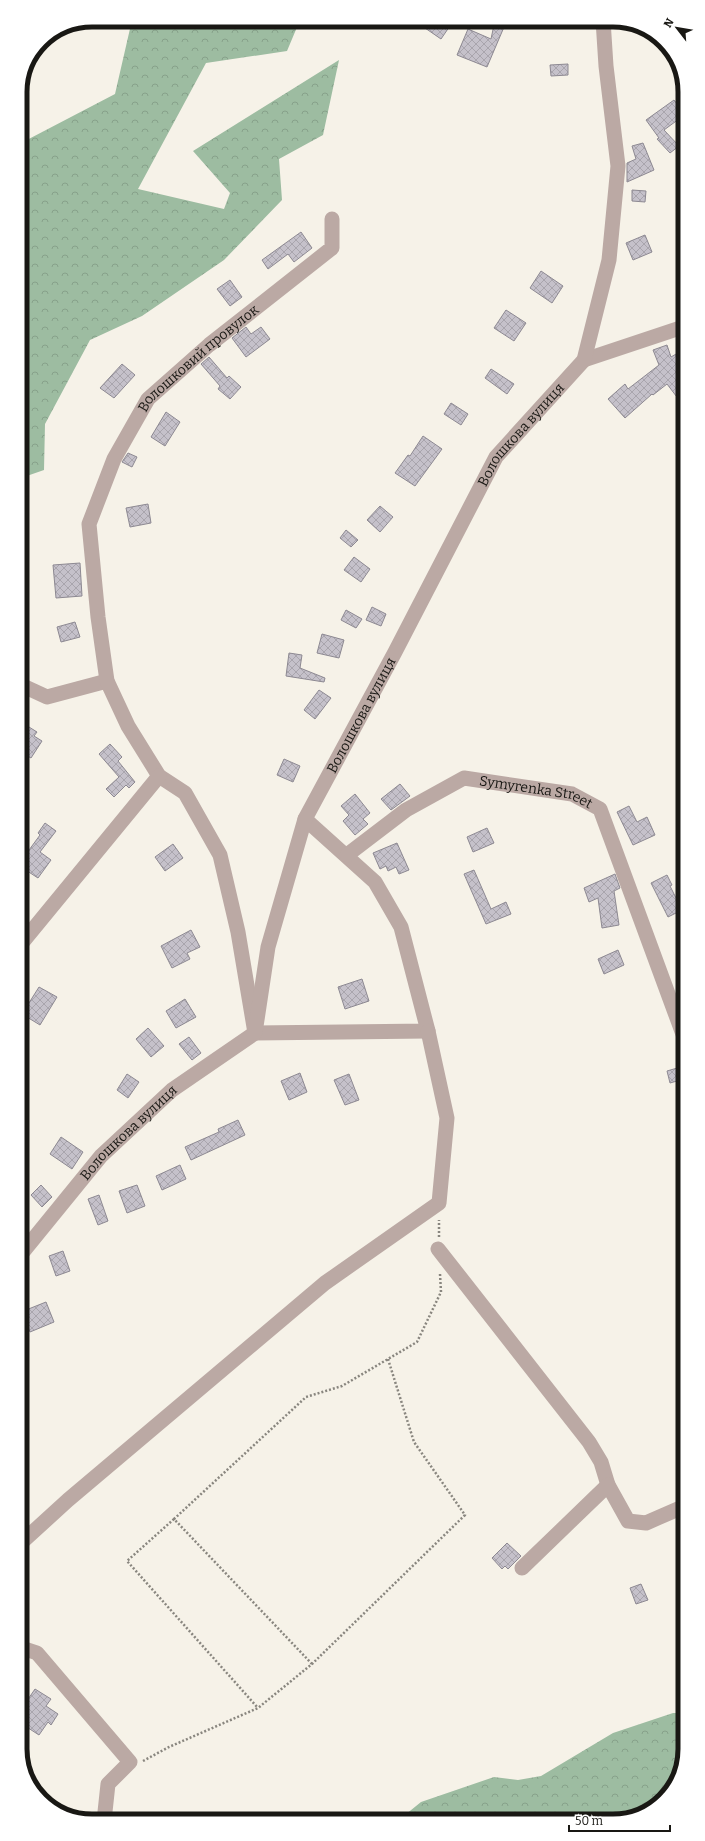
<svg xmlns="http://www.w3.org/2000/svg" width="705" height="1841" font-family="Bitter,serif">
<style>
.forest{fill:url(#forest-crowns)}
.building{fill:url(#building-cross-hatch);stroke:#8d8992}
.lines{fill:none;stroke-linecap:round;stroke-linejoin:round}
.path{stroke:#89867f;stroke-width:2.5;stroke-dasharray:2 2;stroke-linecap:butt}
.street{stroke:#bba9a4;stroke-width:15}
.labels{text-anchor:middle;stroke-width:4;stroke-linejoin:round;paint-order:stroke}
.street-label{font-size:14px;fill:#191814;stroke:#fff}
.rim{fill:none;stroke:#191814;stroke-width:5}
</style>
<defs>
<pattern id="forest-crowns" width="20" height="18" patternUnits="userSpaceOnUse"><rect width="20" height="18" fill="#9dbca1"/><path d="M2 6a3 3 0 1 1 6 0M12 15a3 3 0 1 1 6 0" fill="none" stroke="#87a18a"/></pattern>
<pattern id="building-cross-hatch" width="8" height="8" patternUnits="userSpaceOnUse"><rect width="8" height="8" fill="#c5c1ca"/><path d="M0 0l8 8M0 8l8-8" fill="none" stroke="#a9a5ad"/></pattern>
</defs>
<rect width="100%" height="100%" fill="#f6f2e8"/>
<!-- forest -->
<path class="forest" d="M132,20H300L287,51L206,63L138,189L224,209L230,193L193,151L339,60L323,135L279,159L282,200L224,260L142,316L90,340L45,424L44,470L21,478L20,179L24,175L23,142L115,94Z
M673,1713H685V1749L670,1793L632,1818L400,1819L421,1802L494,1777L518,1780L541,1776L613,1733Z"/>
<!-- building -->
<path class="building" d="M431,20H454L441,39L425,28Z
M495,20H507L487,67L457,55L468,29L491,39Z
M568,64V75L551,76L550,65Z
M674,100L683,112V116L664,130L679,146L670,153L657,139L659,138L646,120Z
M643,143L654,170L627,182V163L636,159L632,146Z
M632,190L646,191L645,202L632,201Z
M301,232L312,248L294,262L288,254L268,269L262,260Z
M645,235L652,252L633,260L626,243Z
M541,271L563,286L552,303L530,288Z
M230,280L242,297L230,306L217,289Z
M506,310L526,323L514,341L494,328Z
M246,327L251,334L261,327L270,339L246,357L232,338Z
M667,345L671,357L683,350V405L667,384L653,395L652,394L625,418L608,399L625,384L628,389L659,365L653,350Z
M209,357L227,378L229,376L241,387L230,399L218,389L220,386L201,364Z
M122,364L135,375L114,398L100,388Z
M491,369L514,384L507,394L485,378Z
M451,403L468,414L461,425L444,414Z
M166,412L180,422L165,446L151,437Z
M423,436L442,449L415,486L395,473L408,455L410,456Z
M128,453L137,457L132,467L122,462Z
M148,504L151,523L130,527L126,508Z
M380,506L393,517L380,532L367,520Z
M346,530L358,540L351,547L340,538Z
M354,557L370,569L361,582L344,570Z
M80,563L82,596L56,598L53,565Z
M372,607L386,614L381,626L366,620Z
M346,610L362,619L356,628L341,620Z
M75,622L80,637L61,642L57,627Z
M322,634L344,640L339,658L317,653Z
M289,653L302,655L300,668L325,678L324,682L286,676Z
M319,690L331,698L315,719L304,710Z
M21,722L37,732L34,736L42,741L31,758L21,752Z
M110,744L122,757L118,761L135,782L129,788L126,785L114,797L106,789L119,777L99,754Z
M284,759L300,766L293,782L277,775Z
M400,784L410,796L391,810L381,799Z
M355,794L370,813L363,819L368,824L355,835L343,821L349,815L341,806Z
M629,806L637,822L647,817L655,835L633,845L617,812Z
M45,823L56,831L40,852L51,860L38,878L21,867V861L40,835L38,833Z
M487,828L494,843L473,852L467,837Z
M397,843L409,870L399,874L396,867L388,871L386,866L380,869L373,853Z
M173,844L183,858L165,871L155,857Z
M474,870L491,909L506,902L511,914L486,924L464,874Z
M615,874L620,888L614,891L619,925L602,928L598,898L589,902L584,888Z
M667,875L672,885L670,886L682,910L668,917L651,883Z
M191,930L200,947L187,953L190,959L172,968L161,946Z
M618,950L624,965L604,974L598,959Z
M362,979L369,1001L345,1009L338,987Z
M39,987L57,997L40,1025L22,1014Z
M185,999L196,1017L176,1028L166,1011Z
M148,1028L164,1046L151,1057L136,1039Z
M189,1037L201,1053L192,1060L179,1044Z
M684,1066V1079L670,1083L667,1071Z
M300,1073L307,1092L289,1100L281,1081Z
M127,1074L139,1082L128,1098L117,1090Z
M349,1074L359,1100L345,1105L334,1080Z
M238,1120L245,1135L191,1160L185,1147L219,1132L218,1129Z
M61,1137L83,1152L72,1169L50,1154Z
M180,1165L186,1179L162,1190L156,1176Z
M41,1185L52,1197L42,1207L31,1195Z
M137,1185L145,1206L127,1213L119,1191Z
M99,1195L108,1221L98,1225L88,1199Z
M63,1251L70,1271L56,1276L49,1256Z
M46,1302L54,1322L30,1332L25,1319L29,1317L26,1310Z
M507,1543L521,1556L508,1569L505,1566L502,1569L492,1558Z
M641,1584L648,1600L636,1604L630,1588Z
M35,1689L51,1699L46,1706L58,1714L51,1725L48,1722L39,1735L22,1724V1708Z"/>
<g class="lines">
<!-- path -->
<path class="path" d="M439,1237V1220
M174,1519L127,1561L258,1708
M312,1664L174,1519L306,1397L342,1386L417,1342L441,1292L440,1274
M143,1761L169,1747L258,1708L312,1664L465,1515L414,1442L388,1359"/>
<!-- street -->
<g class="street">
<path d="M584,360L683,327"/>
<path d="M21,685L47,697L107,681"/>
<path id="s1" d="M305,819L375,882L401,927L428,1031L255,1033L238,932L220,855L185,793L159,776L128,726L107,681L98,617L89,524L114,459L148,399L209,345L332,248V219"/>
<path id="s2" d="M347,855L406,810L464,778L572,794L600,809L684,1037"/>
<path d="M21,944L159,776"/>
<path d="M438,1249L589,1442L601,1462L608,1485"/>
<path id="s3" d="M22,1253L101,1156L172,1090L255,1033L268,947L305,819L395,652L496,457L584,360L609,260L618,166L606,66L603,20"/>
<path d="M22,1542L68,1500L325,1283L439,1203L447,1118L428,1031"/>
<path d="M522,1568L608,1485L628,1521L646,1523L685,1506"/>
<path d="M22,1648L37,1653L130,1762L108,1784L104,1821"/>
</g>
</g>
<g class="labels">
<!-- street labels -->
<g class="street-label">
<text dy="5" stroke="none"><textPath href="#s1" startOffset="1180">Волошковий провулок</textPath></text>
<text dy="5" stroke="none"><textPath href="#s3" startOffset="985">Волошкова вулиця</textPath></text>
<text dy="5" stroke="none"><textPath href="#s3" startOffset="661">Волошкова вулиця</textPath></text>
<text dy="5" stroke="none"><textPath href="#s2" startOffset="214">Symyrenka Street</textPath></text>
<text dy="5" stroke="none"><textPath href="#s3" startOffset="161">Волошкова вулиця</textPath></text>
</g>
</g>
<!-- crop -->
<path d="M0 0H705V1841H0ZM92 27H613A65 65 0 0 1 678 92V1749A65 65 0 0 1 613 1814H92A65 65 0 0 1 27 1749V92A65 65 0 0 1 92 27Z" fill="#fff" fill-rule="evenodd"/>
<path class="rim" d="M92 27H613A65 65 0 0 1 678 92V1749A65 65 0 0 1 613 1814H92A65 65 0 0 1 27 1749V92A65 65 0 0 1 92 27Z"/>
<!-- north arrow -->
<g transform="translate(677 28) rotate(301)" stroke="#ffffff" stroke-width="3" paint-order="stroke">
<path d="M0-3L7 15L0 10L-7 15Z" fill="#191814"/>
<text y="-6" font-size="11" font-weight="bold" text-anchor="middle" fill="#191814">N</text>
</g>
<!-- scale -->
<path d="M569 1825v6h101v-6" fill="none" stroke="#191814" stroke-width="2"/>
<text x="575" y="1825" font-size="12" fill="#191814" stroke="#ffffff" stroke-width="3" paint-order="stroke">50 m</text>
</svg>
